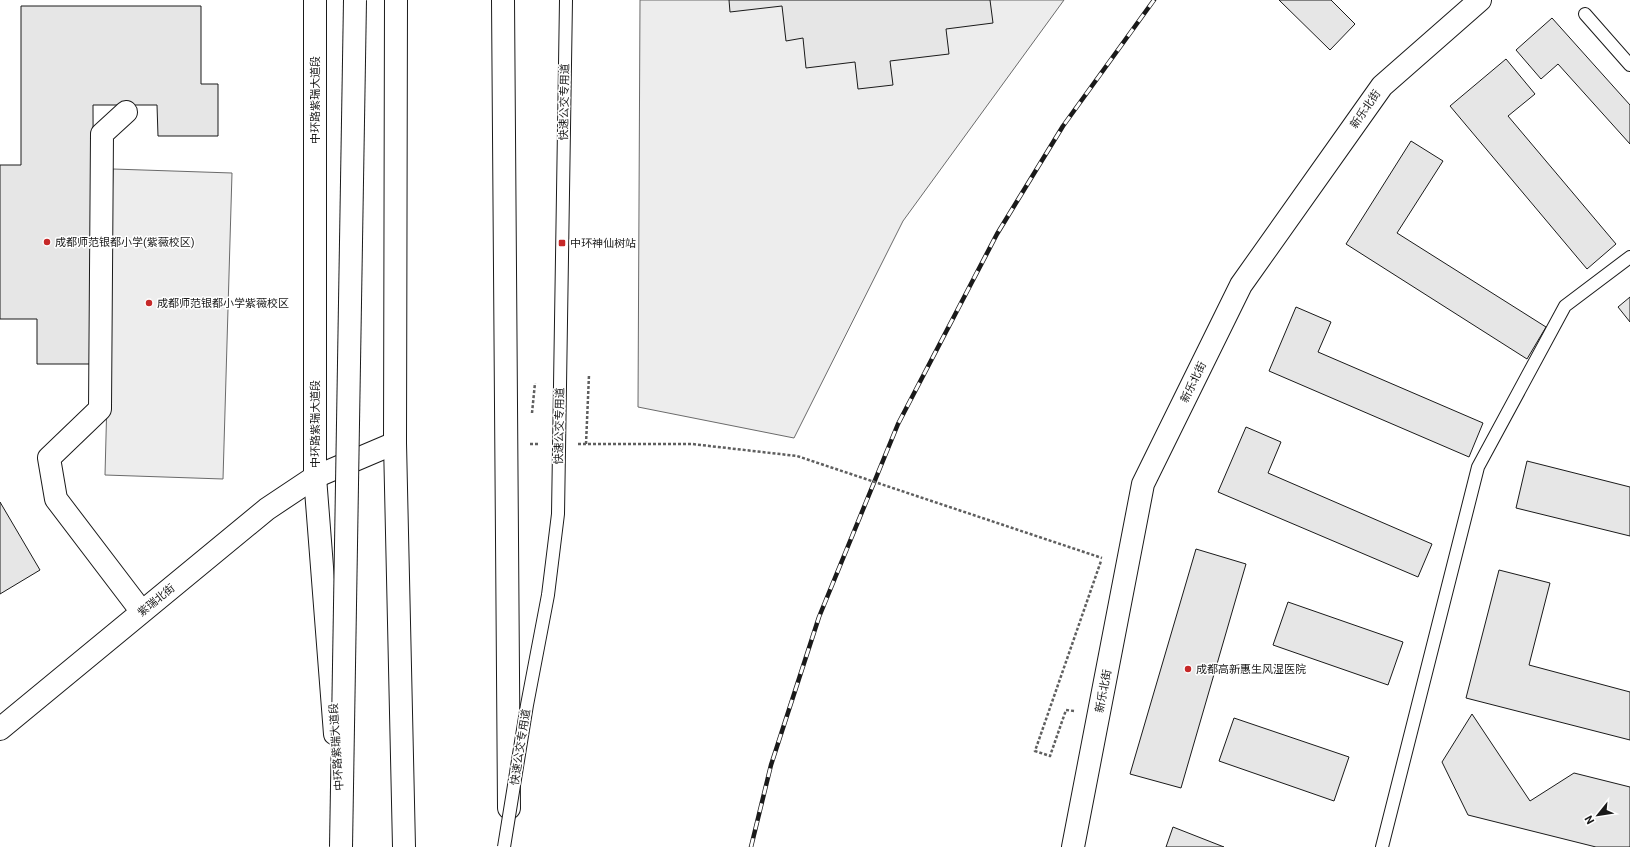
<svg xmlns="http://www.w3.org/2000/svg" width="1630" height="847" font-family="Roboto,'Noto Sans SC',sans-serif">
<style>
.built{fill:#ededed;stroke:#6a6a6a}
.building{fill:#e6e6e6;stroke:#1a1a1a}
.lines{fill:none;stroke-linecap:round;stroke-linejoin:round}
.lane-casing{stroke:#1a1a1a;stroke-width:14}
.street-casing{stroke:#1a1a1a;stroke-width:24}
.secondary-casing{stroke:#1a1a1a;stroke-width:24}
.primary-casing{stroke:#1a1a1a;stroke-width:24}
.highway-casing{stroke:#1a1a1a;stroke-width:24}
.path{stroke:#5f5f5f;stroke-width:2.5;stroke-dasharray:3 2;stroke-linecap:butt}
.lane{stroke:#fff;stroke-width:12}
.street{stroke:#fff;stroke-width:22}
.secondary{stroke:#fff;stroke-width:22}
.primary{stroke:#fff;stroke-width:22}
.highway{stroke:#fff;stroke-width:22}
.rail-casing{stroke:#1a1a1a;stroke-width:4.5}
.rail{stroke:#fff;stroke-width:3;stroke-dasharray:9;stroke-linecap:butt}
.lane-bridge-casing{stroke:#1a1a1a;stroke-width:14;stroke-linecap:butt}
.highway-bridge-casing{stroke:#1a1a1a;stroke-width:24;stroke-linecap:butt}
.path-bridge{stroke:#5f5f5f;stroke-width:2.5;stroke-dasharray:3 2;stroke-linecap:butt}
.lane-bridge{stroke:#fff;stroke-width:12}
.highway-bridge{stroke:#fff;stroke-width:22}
.poi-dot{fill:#c62828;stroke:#fff;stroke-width:1.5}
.labels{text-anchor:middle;stroke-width:3;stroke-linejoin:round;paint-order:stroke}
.street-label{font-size:11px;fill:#1a1a1a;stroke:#fff}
.poi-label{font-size:11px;fill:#1a1a1a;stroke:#fff;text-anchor:start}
</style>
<rect width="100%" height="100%" fill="#fff"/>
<!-- built -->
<path class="built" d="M640,0H1064L903,221L794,438L638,407Z
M113,169L232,173L223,479L105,475Z"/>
<!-- building -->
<path class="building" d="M729,0H990L993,23L946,29L949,54L890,61L893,85L858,89L855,62L806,68L803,38L786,41L782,6L730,12Z
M1279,0H1331L1355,24L1330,50Z
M21,6H201V84H218V136H158L157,105H93L94,364H37V319H0V165H21Z
M1552,18L1630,105V144L1558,64L1541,79L1516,50Z
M1506,59L1535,94L1508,116L1616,244L1587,269L1450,106Z
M1411,141L1443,161L1397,233L1546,327L1527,359L1346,244Z
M1630,297V322L1618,307Z
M1296,307L1331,322L1318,352L1483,423L1469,457L1269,371Z
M1246,427L1281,442L1268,473L1432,544L1418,577L1218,492Z
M1527,461L1630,487V536L1516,508Z
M0,502L40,570L0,594Z
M1196,549L1246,564L1181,788L1130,774Z
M1499,570L1550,583L1529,665L1630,692V740L1466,698Z
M1288,602L1403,642L1388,685L1273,645Z
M1472,714L1530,801L1574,773L1630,787V847H1596L1468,815L1442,762Z
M1234,718L1349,757L1334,801L1219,761Z
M1173,827L1224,847H1166Z"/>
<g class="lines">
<defs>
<path id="lane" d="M1585,14L1630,65
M1382,847L1478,467L1565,306L1630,257"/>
<path id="street" d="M126,112L102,134L100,409L49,458L56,499L142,612
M0,729L267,509L315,477L395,443"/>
<path id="secondary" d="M1073,847L1143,484L1241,285L1382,86L1480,0"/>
<path id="primary" d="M315,0V477L335,734
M396,0L395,443L404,847"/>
<path id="highway" d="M503,0L509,808"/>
</defs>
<!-- lane casing -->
<use href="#lane" class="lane-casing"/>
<!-- street casing -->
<use href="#street" class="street-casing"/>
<!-- secondary casing -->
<use href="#secondary" class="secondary-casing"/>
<!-- primary casing -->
<use href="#primary" class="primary-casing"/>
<!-- highway casing -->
<use href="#highway" class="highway-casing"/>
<!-- path -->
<path class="path" d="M532,413L535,383
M586,444L589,375
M1074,711L1066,710L1050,756L1035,751L1101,561"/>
<!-- lane -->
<use href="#lane" class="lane"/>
<!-- street -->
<use href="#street" class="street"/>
<!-- secondary -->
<use href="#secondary" class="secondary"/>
<!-- primary -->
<use href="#primary" class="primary"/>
<!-- highway -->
<use href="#highway" class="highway"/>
<defs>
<path id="rail" d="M751,847L771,765L819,617L898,424L997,234L1063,126L1154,0"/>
</defs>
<!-- rail casing -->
<use href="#rail" class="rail-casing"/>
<!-- rail -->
<use href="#rail" class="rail"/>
<defs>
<path id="lane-bridge" d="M504,847L527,705L548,595L558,514L566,0"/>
<path id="highway-bridge" d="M341,847L355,0"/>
</defs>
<!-- lane-bridge casing -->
<use href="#lane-bridge" class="lane-bridge-casing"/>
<!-- highway-bridge casing -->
<use href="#highway-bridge" class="highway-bridge-casing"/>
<!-- path-bridge -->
<path class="path-bridge" d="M530,444H539
M578,444H692L797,456L1102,558"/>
<!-- lane-bridge -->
<use href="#lane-bridge" class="lane-bridge"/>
<!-- highway-bridge -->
<use href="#highway-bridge" class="highway-bridge"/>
</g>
<!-- markers -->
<g class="poi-dot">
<circle cx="47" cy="242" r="4"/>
<rect x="558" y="239" width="8" height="8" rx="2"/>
<circle cx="149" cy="303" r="4"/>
<circle cx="1188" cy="669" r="4"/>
</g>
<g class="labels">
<!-- street labels -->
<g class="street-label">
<text transform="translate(315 100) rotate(-90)" y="4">中环路紫瑞大道段</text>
<text transform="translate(564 102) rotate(-89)" y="4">快速公交专用道</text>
<text transform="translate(1365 109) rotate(-55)" y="4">新乐北街</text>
<text transform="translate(1193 382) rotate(-64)" y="4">新乐北街</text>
<text transform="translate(315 424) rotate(-90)" y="4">中环路紫瑞大道段</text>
<text transform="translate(559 426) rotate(-89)" y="4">快速公交专用道</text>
<text transform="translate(156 600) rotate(-39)" y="4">紫瑞北街</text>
<text transform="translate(1103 691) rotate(-79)" y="4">新乐北街</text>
<text transform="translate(336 747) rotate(-94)" y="4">中环路紫瑞大道段</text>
<text transform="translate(520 747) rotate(-81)" y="4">快速公交专用道</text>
</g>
<!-- poi labels -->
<g class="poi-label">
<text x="55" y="246">成都师范银都小学(紫薇校区)</text>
<text x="570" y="247">中环神仙树站</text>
<text x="157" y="307">成都师范银都小学紫薇校区</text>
<text x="1196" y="673">成都高新惠生风湿医院</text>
</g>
</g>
<!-- north arrow -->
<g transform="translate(1598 815) rotate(240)" stroke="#ffffff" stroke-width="3" paint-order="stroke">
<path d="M0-3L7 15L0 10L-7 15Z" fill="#1a1a1a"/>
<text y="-6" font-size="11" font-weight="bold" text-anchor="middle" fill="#1a1a1a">N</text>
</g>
</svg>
